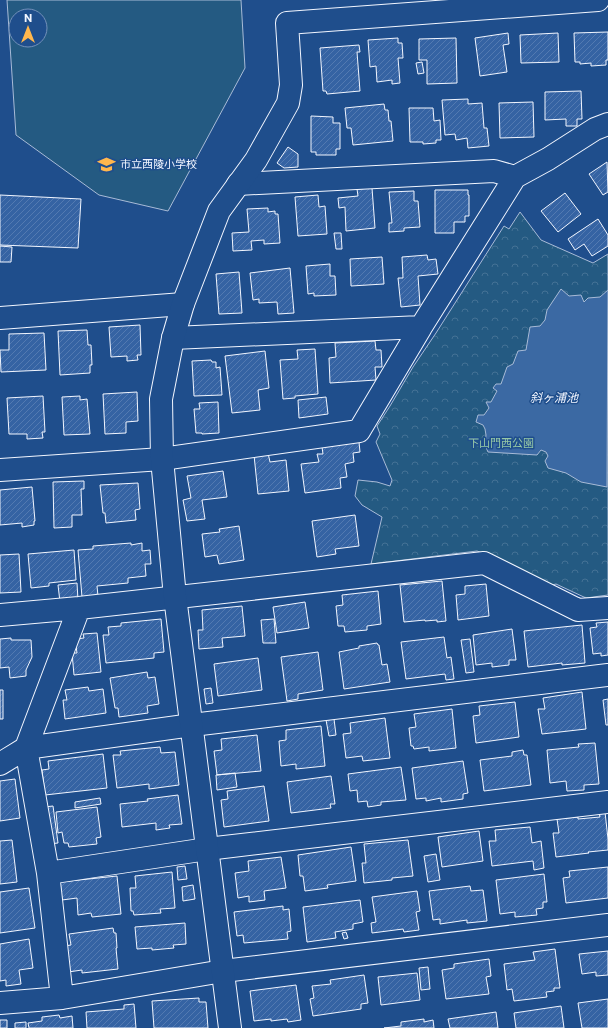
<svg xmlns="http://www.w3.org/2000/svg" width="608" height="1028" font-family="Commissioner,'Noto Sans JP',sans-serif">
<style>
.forest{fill:url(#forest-crowns);stroke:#a8bbd7}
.pitch{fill:#245a82;stroke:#a8bbd7;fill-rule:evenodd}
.water{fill:#3b69a3;stroke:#a8bbd7}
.building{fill:url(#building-hatch);stroke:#f2f6ff}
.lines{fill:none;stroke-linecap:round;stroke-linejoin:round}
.street-casing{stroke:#f2f6ff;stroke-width:24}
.secondary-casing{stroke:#f2f6ff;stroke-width:24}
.street{stroke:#1f4e8c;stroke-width:22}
.secondary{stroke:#1f4e8c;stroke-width:22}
.labels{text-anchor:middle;stroke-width:3;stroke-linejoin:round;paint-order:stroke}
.poi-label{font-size:11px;fill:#f2f6ff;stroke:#1f4e8c;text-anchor:start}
.park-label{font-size:11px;fill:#97c8a6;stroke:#1f4e8c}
.water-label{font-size:12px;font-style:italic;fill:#f2f6ff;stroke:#1f4e8c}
</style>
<defs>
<pattern id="forest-crowns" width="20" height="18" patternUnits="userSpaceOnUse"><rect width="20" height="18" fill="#245a82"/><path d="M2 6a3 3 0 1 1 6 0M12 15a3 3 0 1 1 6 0" fill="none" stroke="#447295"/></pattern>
<pattern id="building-hatch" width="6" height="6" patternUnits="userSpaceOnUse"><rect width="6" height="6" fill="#3563a3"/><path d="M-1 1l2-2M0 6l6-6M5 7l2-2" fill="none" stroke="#537ab1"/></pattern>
</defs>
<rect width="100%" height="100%" fill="#1f4e8c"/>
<!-- forest -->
<path class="forest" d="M520,212L541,240L593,263L608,254V595L586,598L556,584L548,586L490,556L477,551L371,564L382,517L362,505L355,496L358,480L377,482L390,486L392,480L376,442L380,434L377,426L390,406L413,367L436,333L504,226L509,229Z"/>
<!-- pitch -->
<path class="pitch" d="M7,0H241L245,68L168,211L99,195L16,135ZM16,16H40V40H16Z"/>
<!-- water -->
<path class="water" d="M561,289L569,296L581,295L584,302L588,298L600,297L608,290L607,487L581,482L566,473L548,468L545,461L548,456L546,452L541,450L537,455L488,452L485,445L486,435L485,429L483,425L476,422L478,415H484L489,408L486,402H491L497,391L493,388L496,384H501L507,367L513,364L518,351L526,350L530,327L540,326L545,320L547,310Z"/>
<!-- building -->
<path class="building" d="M608,32V60H606V65L591,66V63L580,64V62H575L574,33Z
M508,33L509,44L503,45L507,72L480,76L475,38Z
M558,33L559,62L521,63L520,35Z
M398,38V43H402L403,58H398L400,83L392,84V80L377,82L376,66L370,67L368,40Z
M456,38L457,83L427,84V60H419V39Z
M359,45L360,52H357L360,91L327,94L326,91H323L320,48Z
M422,62L424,73L418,74L416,63Z
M581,91L582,119H577V126H566V119L545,120V92Z
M468,99V104L482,103L484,128H487L489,146L468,148L467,138L456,140L455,134L445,135L442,100Z
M533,102L534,137L500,138L499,103Z
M384,104L385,110H388L389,121H391L393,141L353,145L351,128H347L345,108Z
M409,108H433L434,121L440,120L441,140H436V143L423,144V142H410Z
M311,116L333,117V123H340V149H336V155H316V152H311Z
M288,147L298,154V167L284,168L277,163Z
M607,162L608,192L603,195L589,174Z
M372,188L375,228L346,231L345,207L339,208L338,198L358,196L357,189Z
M435,190H468V195H469V216H465V222H454V233H435Z
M414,191V201H418L420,227L404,228V231L389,232V223H392L389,192Z
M565,193L581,214L558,232L541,211Z
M0,195L81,199L78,248L0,245Z
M318,195L319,207L325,206L327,234L298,236L295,197Z
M268,208V212L275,211V214H278L280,243L264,244V240L251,241L252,250L233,251L232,233L249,232L247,209Z
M598,219L608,235V246L592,256L584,244L575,250L568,239Z
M334,233H341L342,249H336Z
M0,246L12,247L11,262H0Z
M427,255L428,260L436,259L438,274L418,276L420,305L401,307L398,278H403L402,257Z
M382,257L384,284L351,286L350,259Z
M330,264V276H335L336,295L314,296V293L308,294L306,266Z
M290,268L294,313L278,314L277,302L259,303V299L253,300L250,273Z
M239,272L242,313L219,314L216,274Z
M140,325L141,355H137L138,360L127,361V356L111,357L109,327Z
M87,330L88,345H91L92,365H90V373L60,375L58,331Z
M44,333L46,370L1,372L0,350H9V334Z
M375,341L376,350H381L382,367H375L376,380L330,383L329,358L336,357L335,343Z
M315,349L318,394L295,396V398L283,399L280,360L298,359L297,350Z
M265,351L269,388L258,390L260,410L232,413L225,356Z
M211,360L212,362H216V368L220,367L222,395L194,396L192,361Z
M137,392L138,421L126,422V433L105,434L103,394Z
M43,396L45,432H42L43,438L27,439V434H9L7,398Z
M80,396V400L87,399L90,434L64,435L62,397Z
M326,397L328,414L299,418L298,400Z
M218,402L219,433L202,434V433H196L194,409H200L199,403Z
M359,442L360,452L353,453L354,462L345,464L347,477L340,478L341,488L305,493L301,464L319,462L317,454H323L322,447Z
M268,453L270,462L286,460L289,491L258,494L254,455Z
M223,471L227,497L202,500L205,519L187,521L183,500L191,498L187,476Z
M84,481V489H81L82,515H72V527L54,528L53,482Z
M138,483L140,509L135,510L136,520L106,523L105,513H103L100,485Z
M32,487L35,521H34V525L22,527V523L0,525V490Z
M355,515L359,546L335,549L336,554L317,557L312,521Z
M239,526L244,560L219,564L217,555L205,557L202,534L220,532L219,529Z
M131,543V545L142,543V551L150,550L151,564H145L146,576L128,578V583L97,586L98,596L82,597L78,550L93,549V546Z
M74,550L76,580L49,583V586L31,588L28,554Z
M19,554L21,592L0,593V555Z
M442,581L446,621L437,622V620L425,621V620L404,622L400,585Z
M77,583L78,600L60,602L58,585Z
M486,584L489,616L458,620L456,595L465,594V586Z
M378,591L381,624L367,626V630L345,632L344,626H338L336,606L343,605L342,595Z
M305,602L309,628L277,633L273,607Z
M242,606L245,636L222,638L223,647L199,649L198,630H203L202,610Z
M161,619L164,652L154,653V658L106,663L103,635H109L108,627L121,626V623Z
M274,619L276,643H263L261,620Z
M608,622V655L601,656V653L593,654L590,628L597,627L596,623Z
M582,625L585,663L562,665V663L528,667L524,631Z
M512,629L516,660H509V665L492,667V663L476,665L473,635Z
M97,633L101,672L74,675L72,653H77L75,639L84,638L83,634Z
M444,637L447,658L451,657L454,679L446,680L445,674L406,679L401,642Z
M11,638V640H31L32,657L26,670V676L10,678L9,667L0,668V639Z
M470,639L474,672L466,673L461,640Z
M377,643L378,645H379L382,665L387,664L390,682L344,689L339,652L359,648V646Z
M318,652L323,690L298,694V699L287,701L281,657Z
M258,658L262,690L218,696L214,664Z
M147,672L148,678L155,677L159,704L147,706L148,713L119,717L118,708H115L110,678Z
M88,687L89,691L103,689L106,713L65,719L63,700H67L65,690Z
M211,688L213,703L206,704L204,689Z
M0,690H3V719H0Z
M582,692L586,729L542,734L538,709H545L543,698Z
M608,699V725H606L603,700Z
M515,702L519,737L476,743L473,716L480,715L479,706Z
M452,709L456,748L429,751V747L414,749L413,746H411L409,728L416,727L414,714Z
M385,718L390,758L363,761L362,756L346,758L343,734L351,733L350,723Z
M334,719L336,735L329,736L326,720Z
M321,726L325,766L296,769V764L281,766L279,741L286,740V730Z
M257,735L261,771L217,775L214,751L222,750L221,739Z
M595,743L599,784L584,785V790L567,791L566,781L550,783L547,750L579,747L578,744Z
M160,747L161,753L175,752L179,785L149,789V784L117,788L113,755H121L120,751Z
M523,750L524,755H527L531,785L484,791L480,760L512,756V752Z
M103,754L107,788L45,795L42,770L49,769L48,761Z
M463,761L468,793L463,794V799L441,802V798L426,801V798L416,799L412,768Z
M401,767L406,800L381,802V805L368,807L367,801L358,802L357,790L350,791L348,774Z
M235,773L237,787L217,790L216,775Z
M331,776L335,804H330L331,808L291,813L287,782Z
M15,779L20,818L0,821V781Z
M264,786L269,821L224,827L221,800L228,799L227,791Z
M178,795L182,824L169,825L170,828L156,830V823L122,827L120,804L148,801L147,799Z
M100,798L101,804L75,808V802Z
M53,806L58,843L49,844L44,807Z
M97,807L101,837L96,838L97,844L69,847L68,843H64L62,832L58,833L56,812Z
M605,812L608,839V850L588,852L589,853L556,857L553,833H559L557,819L578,817V819L600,817L599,813Z
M530,827L532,843L541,841L544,868L534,870L533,861L492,866L489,841H496L495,830Z
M479,831L483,861L442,867L438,837Z
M12,840L17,882L0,884V841Z
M408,840L413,876L392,878V880L364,883L362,863H366L364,844Z
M351,847L356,881L327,885L328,888L305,891L303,876H300L298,855Z
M436,854L440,880L428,882L424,856Z
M281,857L286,888L264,891L265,900L249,902V896L238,898L235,873L249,871L248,861Z
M185,866L187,879L178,880L177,867Z
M608,867V898L566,903L563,878L570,877L569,871Z
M172,872L175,908L160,909L161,913L134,915L133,911H131L130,888H136L135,876Z
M544,874L547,902H543V908L536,909L537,915L515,917V912L500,914L496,880Z
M117,876L121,914L92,917L91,913L78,915L77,898L62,900L60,882Z
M193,885L195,899L183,901L182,887Z
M470,886L471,891L483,890L487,921L467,923V920L440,924V919L433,920L429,891Z
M29,888L35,928L0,933V892Z
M417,891L420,911L416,912L419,930L404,932L403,929L372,933L371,923L376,922L372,897Z
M360,900L363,922L353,924V929L335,932L336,938L307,942L303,907Z
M283,906V910L289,909L291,931L287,932L288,939L244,943L243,935L237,936L234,912Z
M185,923L186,944L173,945L174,948L152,950V948L137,949L135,927Z
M113,928L114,933H116L117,948H116L118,969L82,973V970L68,972L64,946L71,945L69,934Z
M346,932L348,938L344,939L342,933Z
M29,939L33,968L19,970L21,984L6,986V980L0,981V944Z
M555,949L560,988H554V991L546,992L547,997L514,1001L512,989L507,990L504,964L535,960L533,952Z
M608,951V975L596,976V972L582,974L579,954Z
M489,959L491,976L486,977L489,994L446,999L442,970L454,968V964Z
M428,967L430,989L421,990L419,968Z
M417,973L420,1000L381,1005L378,977Z
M364,975L368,1003L361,1004V1009L313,1016L310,999L314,998L312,986L331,984L330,980Z
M296,985L301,1020L288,1022L287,1019L271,1021V1019L254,1021L250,991Z
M199,998V1002H206L208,1028H154L152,1001Z
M608,999V1028H582L578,1003Z
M134,1004L136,1028H87L86,1012L124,1009V1005Z
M561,1006L564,1028H516L514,1013Z
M496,1012L498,1028H450L448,1019Z
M59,1015L60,1018L72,1016L73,1028H29L28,1023L42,1021V1017Z
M424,1019V1022L433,1020L434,1028H384L401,1026V1022Z
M0,1020H7V1028H0Z
M26,1022V1028H15V1023Z"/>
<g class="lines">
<defs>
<path id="street" d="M238,184L494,171L515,177
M0,318L183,304
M173,338L421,327
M0,470L162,459L359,431L421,327L515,177L548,159L595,129L608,124
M0,615L79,608L484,563L578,610L608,608
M0,764L26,748L192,725L608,675
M48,873L207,849L608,802
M62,998L48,873L26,748L79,608
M0,1003L62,998L223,971L608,925"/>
<path id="secondary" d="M230,1028L175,597L162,459L161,399L173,338L183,304L219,211L256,160L288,103L291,85L287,23L598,0"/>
</defs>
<!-- street casing -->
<use href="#street" class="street-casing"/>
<!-- secondary casing -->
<use href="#secondary" class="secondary-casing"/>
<!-- street -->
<use href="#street" class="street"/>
<!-- secondary -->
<use href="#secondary" class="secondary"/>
</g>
<!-- icons -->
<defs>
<symbol id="school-bare" viewBox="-9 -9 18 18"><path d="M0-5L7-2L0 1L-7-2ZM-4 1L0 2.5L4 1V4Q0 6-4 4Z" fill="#ffb74d" stroke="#1f4e8c" stroke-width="2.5" paint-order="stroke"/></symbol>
</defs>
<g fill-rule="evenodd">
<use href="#school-bare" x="94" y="152" width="25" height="25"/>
</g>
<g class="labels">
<!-- poi labels -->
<g class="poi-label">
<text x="120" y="168">市立西陵小学校</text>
</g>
<!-- park labels -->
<g class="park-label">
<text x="501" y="447">下山門西公園</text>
</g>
<!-- water labels -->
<g class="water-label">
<text x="554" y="402">斜ヶ浦池</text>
</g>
</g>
<!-- north arrow -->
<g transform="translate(28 28)"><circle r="19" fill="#1f4e8c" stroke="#7391ba"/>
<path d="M0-3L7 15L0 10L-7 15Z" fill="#ffb74d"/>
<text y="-6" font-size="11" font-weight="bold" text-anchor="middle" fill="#f2f6ff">N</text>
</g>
</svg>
